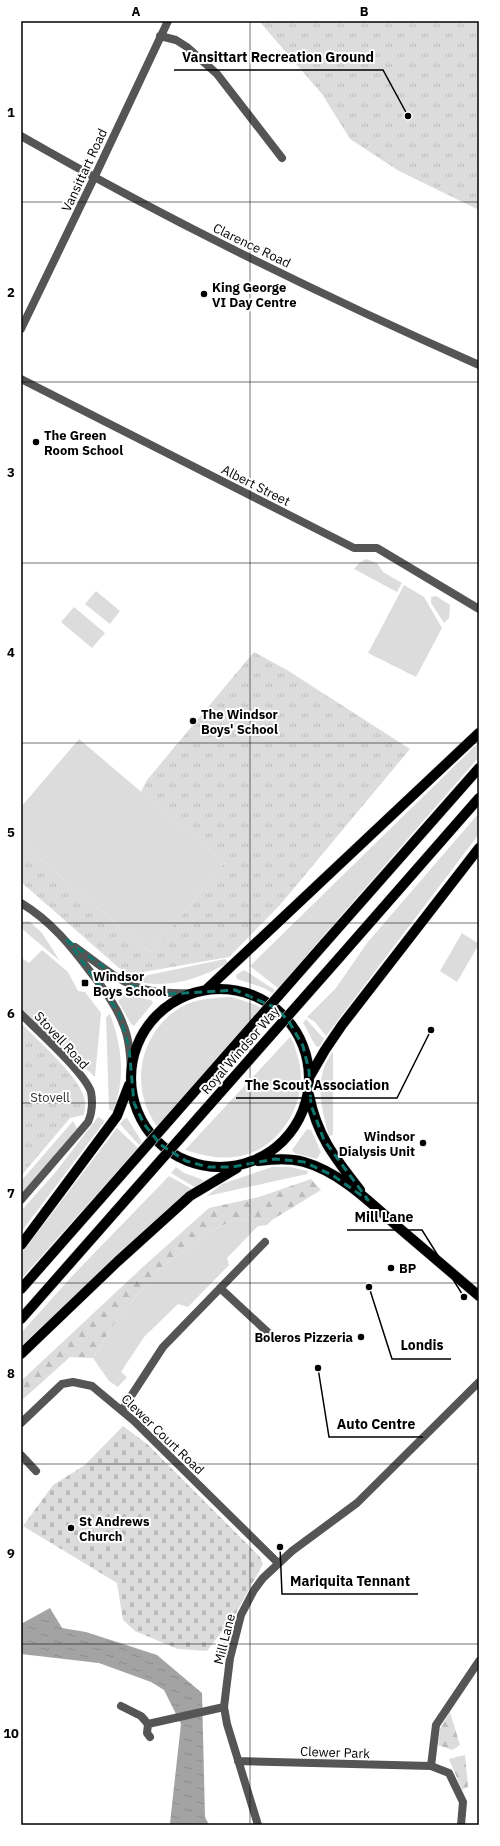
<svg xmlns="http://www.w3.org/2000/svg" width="500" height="1846" font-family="'IBM Plex Sans',sans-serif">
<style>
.grass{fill:#dcdcdc}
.forest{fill:url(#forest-firs)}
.cemetery{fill:url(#cemetery-stones)}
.park{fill:url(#park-tufts)}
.water{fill:url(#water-ripples)}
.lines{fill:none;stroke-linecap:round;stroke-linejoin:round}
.primary-casing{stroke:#dbdbdb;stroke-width:11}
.minor{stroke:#555;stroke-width:8}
.tertiary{stroke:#555;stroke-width:8}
.primary{stroke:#000;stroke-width:10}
.primary-bridge-casing{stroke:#dbdbdb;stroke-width:11;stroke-linecap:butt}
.primary-bridge{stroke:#000;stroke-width:10}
.marked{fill:none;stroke:#0f766e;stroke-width:3;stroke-dasharray:8 5;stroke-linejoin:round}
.grid{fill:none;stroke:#000;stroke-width:1;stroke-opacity:0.55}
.poi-dot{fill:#000;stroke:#fff;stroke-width:1.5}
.labels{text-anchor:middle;stroke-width:4;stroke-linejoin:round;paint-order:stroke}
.street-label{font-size:13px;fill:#000;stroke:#fff}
.poi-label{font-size:13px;font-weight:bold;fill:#000;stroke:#fff;text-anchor:start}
.park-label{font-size:13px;fill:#333;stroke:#fff}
.leader{fill:none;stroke:#000;stroke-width:1.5}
.callout-dot{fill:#000;stroke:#fff;stroke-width:1.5}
.callout-label{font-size:14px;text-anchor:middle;font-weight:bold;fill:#000;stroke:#fff;stroke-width:4;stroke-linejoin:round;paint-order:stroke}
.neatline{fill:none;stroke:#000;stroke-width:1.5}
.grid-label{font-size:13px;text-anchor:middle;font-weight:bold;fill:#000}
</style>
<defs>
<pattern id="forest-firs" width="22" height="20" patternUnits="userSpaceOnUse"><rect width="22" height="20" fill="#dcdcdc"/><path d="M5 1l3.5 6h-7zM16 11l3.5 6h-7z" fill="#bbb"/></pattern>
<pattern id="cemetery-stones" width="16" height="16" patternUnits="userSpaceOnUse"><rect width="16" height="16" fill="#dcdcdc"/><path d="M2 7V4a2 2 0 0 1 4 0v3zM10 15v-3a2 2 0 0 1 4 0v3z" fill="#bbb"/></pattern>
<pattern id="park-tufts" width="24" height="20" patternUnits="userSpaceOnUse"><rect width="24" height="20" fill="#dcdcdc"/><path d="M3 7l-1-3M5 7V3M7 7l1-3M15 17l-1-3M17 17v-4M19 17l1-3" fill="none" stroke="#bbb"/></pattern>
<pattern id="water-ripples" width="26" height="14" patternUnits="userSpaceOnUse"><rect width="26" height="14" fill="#a3a3a3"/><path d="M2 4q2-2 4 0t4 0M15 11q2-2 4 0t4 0" fill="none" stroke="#8b8b8b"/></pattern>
</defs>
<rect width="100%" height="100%" fill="#fff"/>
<!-- grass -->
<path class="grass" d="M366,559L377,563L383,572L402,583L397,592L354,569L359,563Z
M404,585L424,597L442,628L416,677L368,653Z
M96,591L120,611L110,624L85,604Z
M436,596L450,605L449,618L444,623L431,603V597Z
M74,607L105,633L92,648L61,622Z
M79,739L225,863L150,952L21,843V807Z
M479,742V757L278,988L250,966Z
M479,813V834L326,1036L315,1022L307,1017L336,988L367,943Z
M29,921L42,933L60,961L21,928V922Z
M462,933L479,944L457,982L440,971Z
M42,950L68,972L78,991L85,992L101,1013L95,1077L21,1009V962L23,959L29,963Z
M225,959L228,963C196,980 169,989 133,981L134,978Z
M244,970L275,990L272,993L264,988L237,979L236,975Z
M128,992L140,998L151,1000L153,1003L134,1026L131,1024L118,1001Z
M232,997L256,1005L261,1008L157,1126C128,1087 140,1032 181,1007C197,998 214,998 232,997Z
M110,1014C122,1047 126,1078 113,1111L109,1109L106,1017Z
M306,1019L324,1039L320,1046L317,1047C311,1040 308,1030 303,1023Z
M290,1037C294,1042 295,1048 297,1054C312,1098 281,1152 234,1157C216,1159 202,1155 185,1150Z
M333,1051V1135L329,1136C321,1106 313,1079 333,1051Z
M98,1117L105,1121L21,1232V1211L54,1174Z
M127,1118L142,1142L139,1145L120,1124L124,1119Z
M73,1121L77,1128L21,1195V1181Z
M117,1128L138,1148L21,1279V1254Z
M307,1129L311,1130L321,1152L317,1159L294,1153L292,1150Z
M176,1167L184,1173L204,1180L196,1188L171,1173Z
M272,1167H290L308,1171L307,1174L207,1196L222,1184Z
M169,1176L192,1189L21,1346V1333L75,1273Z
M235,1219L272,1220L267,1225L258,1226L227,1258L229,1265L188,1307L178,1304L144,1337L121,1372L127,1377L118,1387L109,1381L93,1358L119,1316L160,1269L204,1235Z"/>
<!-- forest -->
<path class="forest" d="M311,1179L321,1190L272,1220L235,1219L204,1235L160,1269L119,1316L93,1358L70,1357L21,1401V1381L145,1265L209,1208L259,1197Z
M450,1712L460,1745L452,1750L438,1745L440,1729Z
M465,1755L468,1787L462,1790L449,1759Z"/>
<!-- cemetery -->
<path class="cemetery" d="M123,1426L147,1444L260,1557L263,1564L236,1613L207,1651L178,1649L135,1631L123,1620L117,1583L23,1526L53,1485L85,1465Z"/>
<!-- park -->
<path class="park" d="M259,21H479V210L399,171L350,139L322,94Z
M254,652L287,670L410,749L280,905L229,957L132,974L119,968L21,882V843L150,952L225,863L141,792L147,780Z
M21,1023C38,1041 77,1074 84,1097C86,1103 85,1109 84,1115L70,1118L21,1176Z"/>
<!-- water -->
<path class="water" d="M50,1608L62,1628L86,1632L157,1655L202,1693L205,1817L209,1825H172L170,1823L181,1724L164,1690L151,1682L99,1663L21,1654V1624Z"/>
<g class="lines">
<defs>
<path id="primary" d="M324,944L479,768
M339,958L479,798
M131 1078a89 89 0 1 1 178 0a89 89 0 1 1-178 0Z
M206,990L479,733
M310,1076L325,1050L342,1025L479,848
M309,1095C317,1136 335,1158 360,1190
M258,1161C273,1159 289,1158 304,1162C340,1172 371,1203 398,1227C425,1250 452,1273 479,1296
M21,1245L117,1116L129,1085
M21,1289L101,1198
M21,1319L116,1211
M21,1354L117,1262L190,1196L237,1168"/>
</defs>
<!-- primary casing -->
<use href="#primary" class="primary-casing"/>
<!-- minor -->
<path class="minor" d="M160,36L176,40L187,47L217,74L282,158
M94,178L168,21
M21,379L354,548H377L479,609
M21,1014C37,1030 85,1073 91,1092C93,1103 92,1113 88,1122L21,1200
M220,1288L275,1339
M122,1410L163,1347L265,1242
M21,1423L62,1384L73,1382L92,1386L134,1421L278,1563
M21,1455L36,1471
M121,1706L141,1716L148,1724L224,1707
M148,1724L147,1733L150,1737
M238,1761L431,1766
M258,1825L227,1724L224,1707L230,1658L241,1615L254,1590L263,1578L292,1551L357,1503L479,1382
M461,1825L463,1802L449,1773L431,1766L436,1725L479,1661"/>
<!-- tertiary -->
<path class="tertiary" d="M21,136C169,221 323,296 479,365
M21,329L94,178
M21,903C51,921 71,946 92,974C104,989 116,1005 123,1024C129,1038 130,1054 131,1069
M75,947C120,980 133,996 192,993"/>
<!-- primary -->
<use href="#primary" class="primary"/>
<defs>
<path id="primary-bridge" d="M101,1198L324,944
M116,1211L339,958"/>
</defs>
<!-- primary-bridge casing -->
<use href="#primary-bridge" class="primary-bridge-casing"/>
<!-- primary-bridge -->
<use href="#primary-bridge" class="primary-bridge"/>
</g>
<!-- marked area -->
<path class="marked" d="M67,940L121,980L139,989L170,994L235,990L274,1007L288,1020L303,1046L309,1071L311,1105L324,1140L368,1200L332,1175L304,1162L275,1159L232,1167H208L186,1161L161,1145L144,1124L134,1103L129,1047L119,1013Z"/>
<!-- grid -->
<path class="grid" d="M250,21V1825M21,202H479M21,382H479M21,563H479M21,743H479M21,923H479M21,1103H479M21,1283H479M21,1464H479M21,1644H479"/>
<!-- markers -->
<g class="poi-dot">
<circle cx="204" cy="294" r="4"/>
<circle cx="36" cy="442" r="4"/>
<circle cx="193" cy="721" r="4"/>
<rect x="81" y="979" width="8" height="8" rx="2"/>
<circle cx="423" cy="1143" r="4"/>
<circle cx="391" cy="1268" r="4"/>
<circle cx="361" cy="1337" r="4"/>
<circle cx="71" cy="1528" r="4"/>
</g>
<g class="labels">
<!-- street labels -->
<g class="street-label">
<text transform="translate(84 170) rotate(-65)" y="5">Vansittart Road</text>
<text transform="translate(252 245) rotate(26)" y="5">Clarence Road</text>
<text transform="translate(256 485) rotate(27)" y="5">Albert Street</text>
<text transform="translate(62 1040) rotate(47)" y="5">Stovell Road</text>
<text transform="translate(240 1050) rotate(-49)" y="5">Royal Windsor Way</text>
<text transform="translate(163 1434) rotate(44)" y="5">Clewer Court Road</text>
<text transform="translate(224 1639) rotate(-76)" y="5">Mill Lane</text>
<text transform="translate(335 1752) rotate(2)" y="5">Clewer Park</text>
</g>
<!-- poi labels -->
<g class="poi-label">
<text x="212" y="292">King George<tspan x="212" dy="15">VI Day Centre</tspan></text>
<text x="44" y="440">The Green<tspan x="44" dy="15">Room School</tspan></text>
<text x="201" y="719">The Windsor<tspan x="201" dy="15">Boys' School</tspan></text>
<text x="93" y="981">Windsor<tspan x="93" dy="15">Boys School</tspan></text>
<text x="415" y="1141" text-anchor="end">Windsor<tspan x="415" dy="15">Dialysis Unit</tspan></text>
<text x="399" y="1273">BP</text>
<text x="353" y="1342" text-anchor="end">Boleros Pizzeria</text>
<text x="79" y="1526">St Andrews<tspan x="79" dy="15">Church</tspan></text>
</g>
<!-- park labels -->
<g class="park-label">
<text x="50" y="1102">Stovell</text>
</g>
</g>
<!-- callouts -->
<path class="leader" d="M408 116L383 70H174M431 1030L397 1098H236M464 1297L422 1230H347M369 1287L392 1359H451M318 1368L329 1437H423M280 1547L282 1594H418"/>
<g class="callout-dot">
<circle cx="408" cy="116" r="4"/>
<circle cx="431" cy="1030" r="4"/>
<circle cx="464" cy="1297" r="4"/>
<circle cx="369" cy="1287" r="4"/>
<circle cx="318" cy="1368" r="4"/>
<circle cx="280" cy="1547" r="4"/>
</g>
<g class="callout-label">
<text x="278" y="62">Vansittart Recreation Ground</text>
<text x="317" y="1090">The Scout Association</text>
<text x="384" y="1222">Mill Lane</text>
<text x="422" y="1350">Londis</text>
<text x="376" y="1429">Auto Centre</text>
<text x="350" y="1586">Mariquita Tennant</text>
</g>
<!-- border -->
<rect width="500" height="1846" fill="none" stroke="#ffffff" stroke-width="44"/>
<rect x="22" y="22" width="456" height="1802" class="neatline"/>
<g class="grid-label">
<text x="136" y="16">A</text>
<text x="364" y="16">B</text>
<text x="11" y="117">1</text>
<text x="11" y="297">2</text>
<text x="11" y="477">3</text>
<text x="11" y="657">4</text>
<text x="11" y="837">5</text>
<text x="11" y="1018">6</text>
<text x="11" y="1198">7</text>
<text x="11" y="1378">8</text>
<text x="11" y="1558">9</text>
<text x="11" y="1738">10</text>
</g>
</svg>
